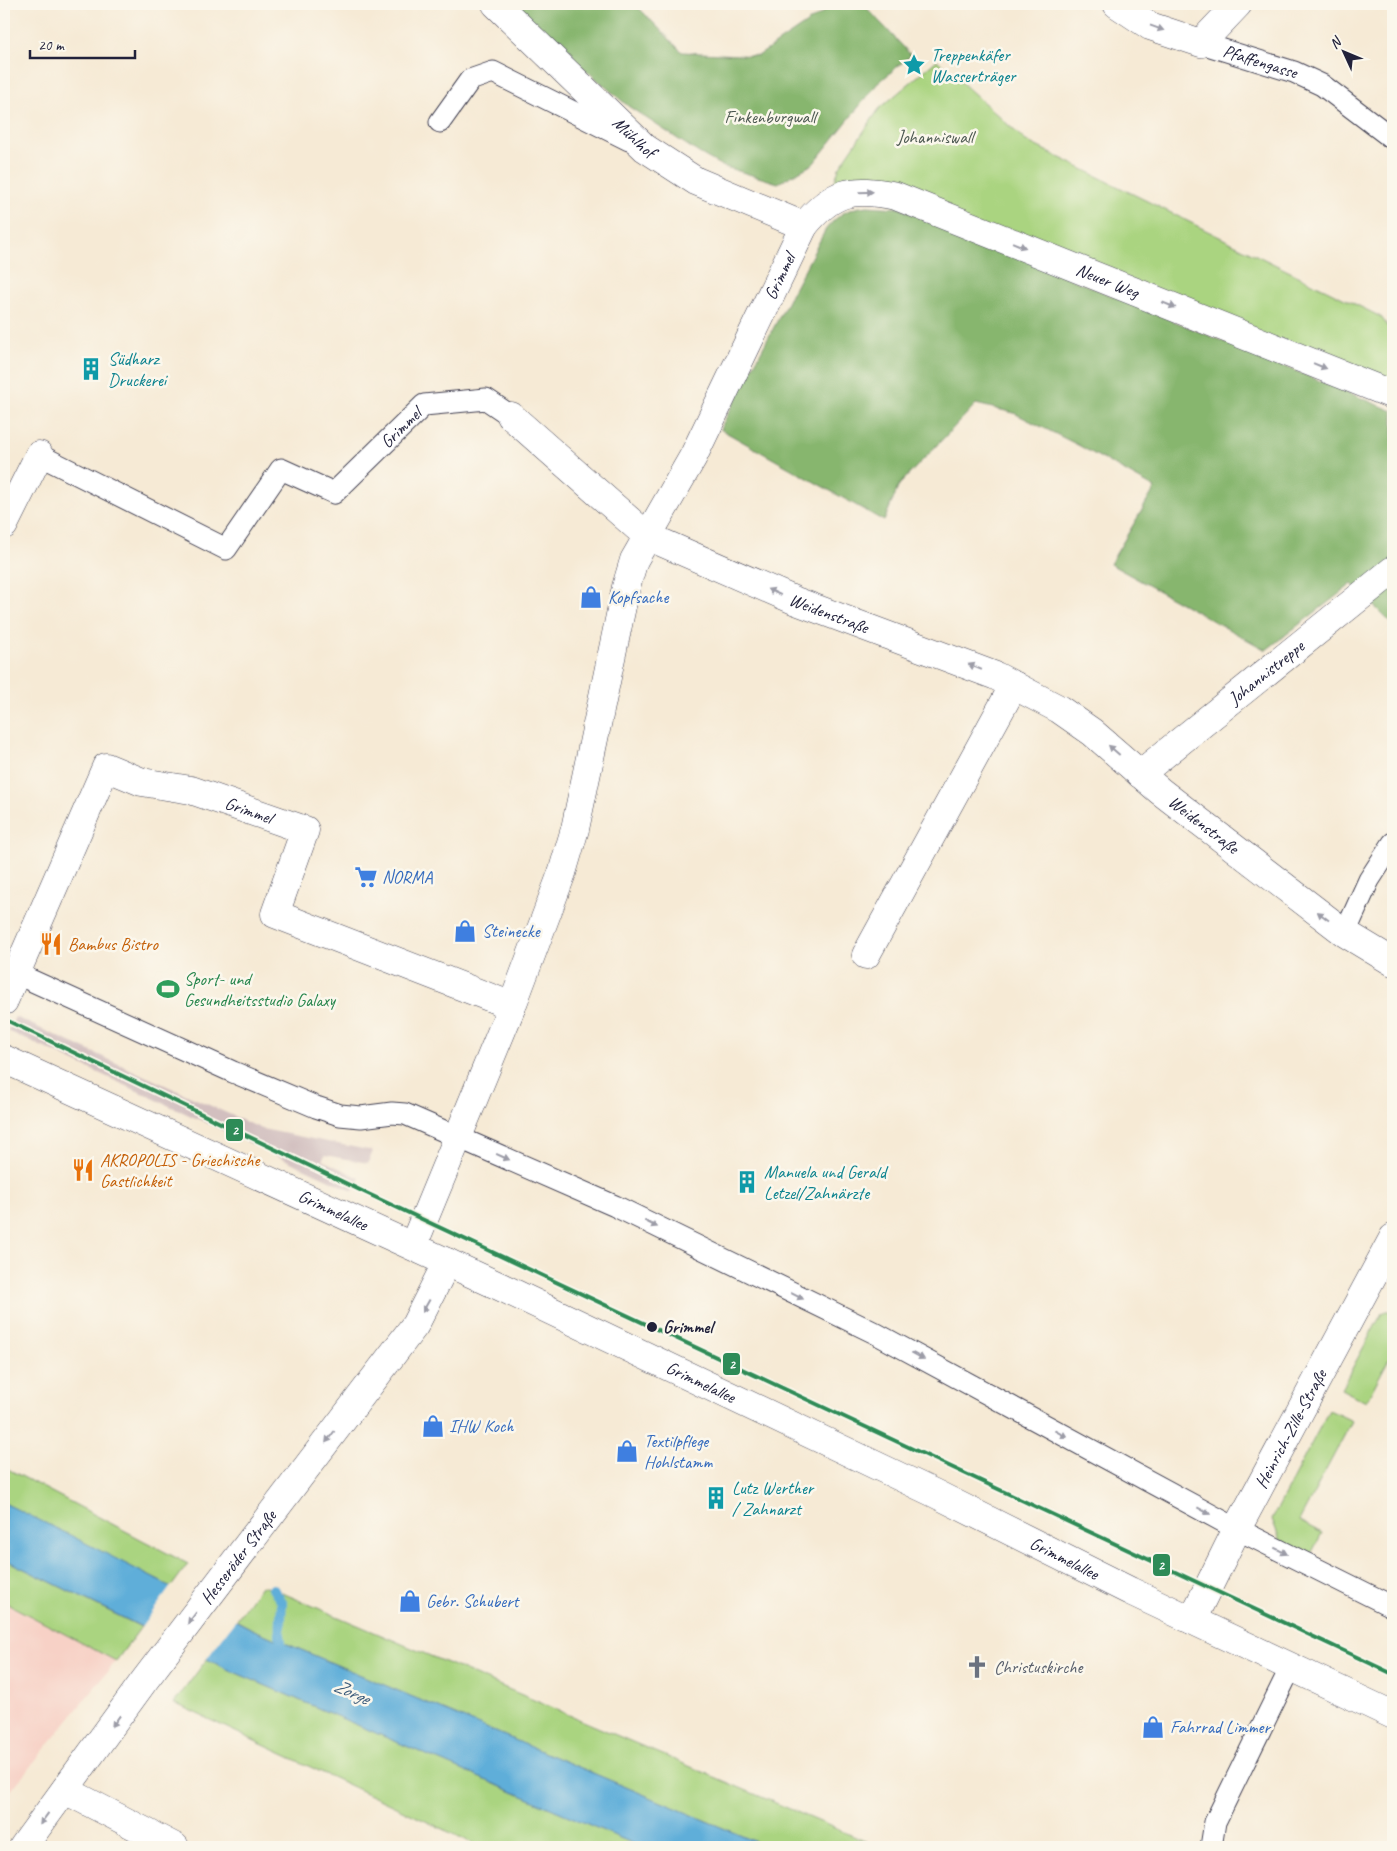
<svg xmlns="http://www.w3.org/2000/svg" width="1397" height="1851" font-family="Caveat,sans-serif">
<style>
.built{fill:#f7d1c6}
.industrial{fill:#d2bfbf}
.green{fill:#aad480;stroke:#667b5e}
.forest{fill:#87b66e;stroke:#546c54}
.water{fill:#5faed9;stroke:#40688a}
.pier{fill:#f6ead5}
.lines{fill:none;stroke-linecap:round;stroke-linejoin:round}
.stream{stroke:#5faed9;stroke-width:10}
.lane-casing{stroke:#424052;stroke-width:23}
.street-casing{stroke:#424052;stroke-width:29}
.primary-casing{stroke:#424052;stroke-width:29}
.lane{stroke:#fff;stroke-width:21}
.street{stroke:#fff;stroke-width:28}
.primary{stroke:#fff;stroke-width:28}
.tram-1-casing{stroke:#fbf7ec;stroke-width:8}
.tram-1{stroke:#2e8b57;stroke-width:4}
.oneway{fill:#9c9ca7}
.stop-dot{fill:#22223b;stroke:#fbf7ec;stroke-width:2}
.labels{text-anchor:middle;stroke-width:5;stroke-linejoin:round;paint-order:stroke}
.culture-label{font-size:18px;fill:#0d838f;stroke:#fbf7ec;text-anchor:start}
.street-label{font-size:18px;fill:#22223b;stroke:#fbf7ec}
.park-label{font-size:18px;fill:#4b5750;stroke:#fbf7ec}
.shop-label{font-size:18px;fill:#366cbe;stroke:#fbf7ec;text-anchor:start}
.food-label{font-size:18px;fill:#c56008;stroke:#fbf7ec;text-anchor:start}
.leisure-label{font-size:18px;fill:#27864d;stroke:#fbf7ec;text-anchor:start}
.stop-label{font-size:18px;font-weight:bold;fill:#22223b;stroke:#fbf7ec;text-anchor:start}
.worship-label{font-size:18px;fill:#5b616d;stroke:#fbf7ec;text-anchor:start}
.water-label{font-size:19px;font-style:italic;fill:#3a5a7a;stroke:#fbf7ec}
.line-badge{stroke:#fbf7ec;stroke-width:2}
.badge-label{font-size:14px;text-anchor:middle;font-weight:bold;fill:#fff}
</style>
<rect width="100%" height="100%" fill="#fbf7ec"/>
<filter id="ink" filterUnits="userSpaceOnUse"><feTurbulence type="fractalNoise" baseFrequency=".02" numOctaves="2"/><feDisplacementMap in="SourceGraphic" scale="10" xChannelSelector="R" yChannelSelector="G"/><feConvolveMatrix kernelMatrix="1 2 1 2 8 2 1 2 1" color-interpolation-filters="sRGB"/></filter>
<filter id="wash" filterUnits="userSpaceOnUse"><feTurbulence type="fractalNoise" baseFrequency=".0096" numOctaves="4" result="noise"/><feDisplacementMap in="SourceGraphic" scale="20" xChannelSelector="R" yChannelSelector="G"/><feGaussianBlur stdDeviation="1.12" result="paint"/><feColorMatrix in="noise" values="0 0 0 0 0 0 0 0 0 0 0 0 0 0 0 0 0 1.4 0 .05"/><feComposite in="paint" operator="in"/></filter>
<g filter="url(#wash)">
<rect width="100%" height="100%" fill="#f6ead5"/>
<!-- built -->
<path class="built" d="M4,1602L116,1661L4,1799Z"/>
<!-- industrial -->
<path class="industrial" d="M15,1017L262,1129L373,1151L368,1163L325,1155L322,1160L360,1178L353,1191L8,1031Z"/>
<!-- green -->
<path class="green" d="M937,60L1026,141L1381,317L1393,333V383L834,184L839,168L879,109Z
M1387,1311H1393V1351L1366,1402L1341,1389L1382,1313Z
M1329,1410L1352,1421L1299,1521L1322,1533L1310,1556L1280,1540L1272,1519Z
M4,1467L188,1564L171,1587L4,1503Z
M4,1559L141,1627L116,1661L4,1602Z
M261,1586L273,1589L879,1847H768L254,1630L236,1620Z
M207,1659L227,1669L641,1847H481L174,1703Z"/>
<!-- forest -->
<path class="forest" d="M515,4H567C575,7 622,4 635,4L682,52L758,56L835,4H863L911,55L877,84L813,164L778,183L722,166L699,153L628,106L565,52Z
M867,206L898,208L1393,411V625L1352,584L1266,650L1110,564L1155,488L1078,445L1014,413L976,404L899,485L884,521L720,429L826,229C839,214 848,208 867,206Z"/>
<!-- water -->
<path class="water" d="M4,1503L70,1535L254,1630L768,1847H641L227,1669L4,1559Z"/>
<!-- pier -->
<path class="pier" d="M172,1585L237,1618L205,1661L140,1629Z"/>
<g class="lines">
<!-- stream -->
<path class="stream" d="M273,1589L282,1602L280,1635L283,1655"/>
</g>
</g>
<g filter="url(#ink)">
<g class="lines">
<defs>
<g id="lane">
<path id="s1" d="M1201,43L1294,72L1322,85L1393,139"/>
<path d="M440,122L470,80L493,72L629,140"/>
<path id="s2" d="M39,455L226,549L281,469L334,493L424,405L486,399L511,416"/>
<path d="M1345,933L1369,880L1393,843"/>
<path d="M4,968L233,1072L316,1107L340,1115L361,1117L392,1113L405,1114L615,1206L875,1333L1237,1529L1393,1607"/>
<path d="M1211,1847L1215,1822L1291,1667"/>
</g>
<g id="street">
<path id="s3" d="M496,4L645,148L696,181L804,226"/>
<path d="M1117,4L1150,26L1201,43L1238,4"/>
<path id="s4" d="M511,416L647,536L796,601L996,676L1059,709L1092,732L1160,791L1345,933L1393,962"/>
<path d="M4,525L39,455"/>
<path id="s5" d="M1140,774L1393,570"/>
<path d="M866,955L1014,685"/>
<path id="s6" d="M4,1001L106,767L142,782L191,790L305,830L275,914L512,1006"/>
<path id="s7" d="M413,1246L512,1006L562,873L575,829L626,587L634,560L693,457L804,226C832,191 852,187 896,196L1393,395"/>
<path id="s8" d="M1192,1620L1237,1529L1393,1238"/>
<path d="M65,1790L175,1847"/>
<path id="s9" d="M23,1847L144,1681L415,1325L447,1262"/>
</g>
<g id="primary">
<path id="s10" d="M4,1059L501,1287L934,1493L1130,1591L1393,1715"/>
</g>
</defs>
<!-- lane casing -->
<use href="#lane" class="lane-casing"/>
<!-- street casing -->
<use href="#street" class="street-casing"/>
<!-- primary casing -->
<use href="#primary" class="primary-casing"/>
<!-- lane -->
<use href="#lane" class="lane"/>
<!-- street -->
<use href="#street" class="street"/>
<!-- primary -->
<use href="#primary" class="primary"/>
<defs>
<path id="tram-1" d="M4,1019L364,1192L1393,1674"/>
</defs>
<!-- tram-1 casing -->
<use href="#tram-1" class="tram-1-casing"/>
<!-- tram-1 -->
<use href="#tram-1" class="tram-1"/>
</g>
<!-- one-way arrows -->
<defs><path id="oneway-solid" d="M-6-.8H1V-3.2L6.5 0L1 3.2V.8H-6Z" transform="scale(1.25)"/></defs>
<g class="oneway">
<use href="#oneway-solid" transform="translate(1157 28) rotate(20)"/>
<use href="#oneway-solid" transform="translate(866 192) rotate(-2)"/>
<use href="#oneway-solid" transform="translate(1019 245) rotate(22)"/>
<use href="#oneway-solid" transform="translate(1169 305) rotate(22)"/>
<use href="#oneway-solid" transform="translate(1320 366) rotate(22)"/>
<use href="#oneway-solid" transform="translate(774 592) rotate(-156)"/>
<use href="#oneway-solid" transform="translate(975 667) rotate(-157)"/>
<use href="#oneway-solid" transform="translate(1114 750) rotate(-139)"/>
<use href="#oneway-solid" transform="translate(1323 916) rotate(-143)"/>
<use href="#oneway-solid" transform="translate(503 1157) rotate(24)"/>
<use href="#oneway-solid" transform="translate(651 1224) rotate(26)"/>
<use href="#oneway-solid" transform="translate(797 1296) rotate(26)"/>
<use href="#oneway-solid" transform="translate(426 1306) rotate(119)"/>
<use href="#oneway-solid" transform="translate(918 1356) rotate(28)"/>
<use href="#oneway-solid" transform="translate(1061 1434) rotate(28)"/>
<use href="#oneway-solid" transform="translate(330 1437) rotate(127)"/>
<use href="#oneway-solid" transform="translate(1204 1511) rotate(28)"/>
<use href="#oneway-solid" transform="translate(1281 1551) rotate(27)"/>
<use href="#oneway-solid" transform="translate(192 1618) rotate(127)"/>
<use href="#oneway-solid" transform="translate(116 1721) rotate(126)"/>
<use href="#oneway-solid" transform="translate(44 1819) rotate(126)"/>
</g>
</g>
<!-- icons -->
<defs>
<symbol id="sight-bare" viewBox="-9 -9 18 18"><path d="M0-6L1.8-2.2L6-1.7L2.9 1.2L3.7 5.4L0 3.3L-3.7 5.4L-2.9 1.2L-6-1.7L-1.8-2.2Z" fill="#0f9aa8" stroke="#fbf7ec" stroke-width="2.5" paint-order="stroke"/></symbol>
<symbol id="building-bare" viewBox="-9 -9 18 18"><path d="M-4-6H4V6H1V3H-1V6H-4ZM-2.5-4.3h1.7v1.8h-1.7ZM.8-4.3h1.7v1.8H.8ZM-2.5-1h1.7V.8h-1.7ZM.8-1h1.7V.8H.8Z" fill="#0f9aa8" stroke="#fbf7ec" stroke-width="2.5" paint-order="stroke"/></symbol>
<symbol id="shop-bare" viewBox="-9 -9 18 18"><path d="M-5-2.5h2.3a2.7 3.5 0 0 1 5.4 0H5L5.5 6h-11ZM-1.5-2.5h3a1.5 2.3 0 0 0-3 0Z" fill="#3f7fe0" stroke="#fbf7ec" stroke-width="2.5" paint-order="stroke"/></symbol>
<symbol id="supermarket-bare" viewBox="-9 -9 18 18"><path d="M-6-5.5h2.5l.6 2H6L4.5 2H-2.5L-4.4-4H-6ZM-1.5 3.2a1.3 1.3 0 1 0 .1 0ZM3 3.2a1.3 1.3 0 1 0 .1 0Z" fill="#3f7fe0" stroke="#fbf7ec" stroke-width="2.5" paint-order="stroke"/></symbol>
<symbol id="restaurant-bare" viewBox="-9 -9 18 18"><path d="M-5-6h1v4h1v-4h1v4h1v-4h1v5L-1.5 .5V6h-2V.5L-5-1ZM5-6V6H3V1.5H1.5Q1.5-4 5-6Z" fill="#e8710a" stroke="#fbf7ec" stroke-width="2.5" paint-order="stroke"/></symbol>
<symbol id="stadium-bare" viewBox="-9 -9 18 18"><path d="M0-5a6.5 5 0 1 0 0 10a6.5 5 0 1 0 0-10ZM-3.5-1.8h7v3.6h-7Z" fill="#2e9e5b" stroke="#fbf7ec" stroke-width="2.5" paint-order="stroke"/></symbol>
<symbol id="church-bare" viewBox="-9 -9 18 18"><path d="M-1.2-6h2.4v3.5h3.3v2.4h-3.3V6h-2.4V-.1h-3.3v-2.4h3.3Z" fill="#6b7280" stroke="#fbf7ec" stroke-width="2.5" paint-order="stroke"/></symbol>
</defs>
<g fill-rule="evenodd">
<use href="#sight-bare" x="898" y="49" width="32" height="32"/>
<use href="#building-bare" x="75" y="353" width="32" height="32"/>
<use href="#shop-bare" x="575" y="581" width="32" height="32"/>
<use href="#supermarket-bare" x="350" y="861" width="32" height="32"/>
<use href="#shop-bare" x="449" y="915" width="32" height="32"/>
<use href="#restaurant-bare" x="35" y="928" width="32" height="32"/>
<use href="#stadium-bare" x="152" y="973" width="32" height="32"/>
<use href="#restaurant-bare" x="67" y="1154" width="32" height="32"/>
<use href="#building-bare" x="731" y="1166" width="32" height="32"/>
<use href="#shop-bare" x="417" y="1410" width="32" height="32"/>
<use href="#shop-bare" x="611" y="1435" width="32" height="32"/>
<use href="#building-bare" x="700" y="1482" width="32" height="32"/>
<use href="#shop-bare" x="394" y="1585" width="32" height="32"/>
<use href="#church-bare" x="961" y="1651" width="32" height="32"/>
<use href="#shop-bare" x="1137" y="1711" width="32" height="32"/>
</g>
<!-- markers -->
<circle class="stop-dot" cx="652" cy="1327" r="6"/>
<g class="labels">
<!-- culture labels -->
<g class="culture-label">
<text x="931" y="61">Treppenkäfer<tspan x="931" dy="21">Wasserträger</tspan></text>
<text x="108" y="365">Südharz<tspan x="108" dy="21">Druckerei</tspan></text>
<text x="764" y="1178">Manuela und Gerald<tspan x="764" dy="21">Letzel/Zahnärzte</tspan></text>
<text x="732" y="1494">Lutz Werther<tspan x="732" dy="21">/ Zahnarzt</tspan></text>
</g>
<!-- street labels -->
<g class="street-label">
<text dy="6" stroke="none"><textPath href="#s1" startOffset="62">Pfaffengasse</textPath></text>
<text dy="6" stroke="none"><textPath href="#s3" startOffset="192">Mühlhof</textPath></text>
<text dy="6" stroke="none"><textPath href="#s7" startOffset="1042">Grimmel</textPath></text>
<text dy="6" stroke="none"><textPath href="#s7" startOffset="1430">Neuer Weg</textPath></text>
<text dy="6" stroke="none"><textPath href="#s2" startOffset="458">Grimmel</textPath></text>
<text dy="6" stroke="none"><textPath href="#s4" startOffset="379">Weidenstraße</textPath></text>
<text dy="6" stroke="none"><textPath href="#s5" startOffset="162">Johannistreppe</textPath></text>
<text dy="6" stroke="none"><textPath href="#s6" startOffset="405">Grimmel</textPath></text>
<text dy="6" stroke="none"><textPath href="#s4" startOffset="814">Weidenstraße</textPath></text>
<text dy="6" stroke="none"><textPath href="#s10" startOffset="362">Grimmelallee</textPath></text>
<text dy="6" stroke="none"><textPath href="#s10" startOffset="768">Grimmelallee</textPath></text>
<text dy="6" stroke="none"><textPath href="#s8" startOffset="215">Heinrich-Zille-Straße</textPath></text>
<text dy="6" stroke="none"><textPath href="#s9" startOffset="361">Hesseröder Straße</textPath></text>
<text dy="6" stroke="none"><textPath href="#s10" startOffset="1172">Grimmelallee</textPath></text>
</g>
<!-- park labels -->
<g class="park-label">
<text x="770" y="123">Finkenburgwall</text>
<text x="935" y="143">Johanniswall</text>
</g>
<!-- shop labels -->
<g class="shop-label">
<text x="608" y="603">Kopfsache</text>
<text x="382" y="883">NORMA</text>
<text x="482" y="937">Steinecke</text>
<text x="449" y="1432">IHW Koch</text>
<text x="644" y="1447">Textilpflege<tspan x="644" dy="21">Hohlstamm</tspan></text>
<text x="426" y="1607">Gebr. Schubert</text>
<text x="1170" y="1733">Fahrrad Limmer</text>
</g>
<!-- food labels -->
<g class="food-label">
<text x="68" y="950">Bambus Bistro</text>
<text x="100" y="1166">AKROPOLIS - Griechische<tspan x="100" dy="21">Gastlichkeit</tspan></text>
</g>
<!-- leisure labels -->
<g class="leisure-label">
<text x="184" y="985">Sport- und<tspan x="184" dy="21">Gesundheitsstudio Galaxy</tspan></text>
</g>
<!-- stop labels -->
<g class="stop-label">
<text x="663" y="1333">Grimmel</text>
</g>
<!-- worship labels -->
<g class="worship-label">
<text x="994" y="1673">Christuskirche</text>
</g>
<!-- water labels -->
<g class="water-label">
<text transform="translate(352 1691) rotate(24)" y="7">Zorge</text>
</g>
</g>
<g class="line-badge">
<rect x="225" y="1118" width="19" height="24" rx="5" fill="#2e8b57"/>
<rect x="722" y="1352" width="19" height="24" rx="5" fill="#2e8b57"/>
<rect x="1152" y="1553" width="19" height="24" rx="5" fill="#2e8b57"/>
</g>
<g class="badge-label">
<text x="235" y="1135">2</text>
<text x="732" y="1369">2</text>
<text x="1161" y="1570">2</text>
</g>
<!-- margin -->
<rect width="1397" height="1851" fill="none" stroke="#fbf7ec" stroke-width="20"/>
<!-- north arrow -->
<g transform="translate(1344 52) rotate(314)" stroke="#fbf7ec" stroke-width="4" paint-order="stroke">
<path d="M0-4L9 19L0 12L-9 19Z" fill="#22223b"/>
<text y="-8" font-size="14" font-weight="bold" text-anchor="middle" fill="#22223b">N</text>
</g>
<!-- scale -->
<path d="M30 50v8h105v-8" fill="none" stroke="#22223b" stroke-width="2.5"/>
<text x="38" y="50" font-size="15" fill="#22223b" stroke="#fbf7ec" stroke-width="4" paint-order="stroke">20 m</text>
</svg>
